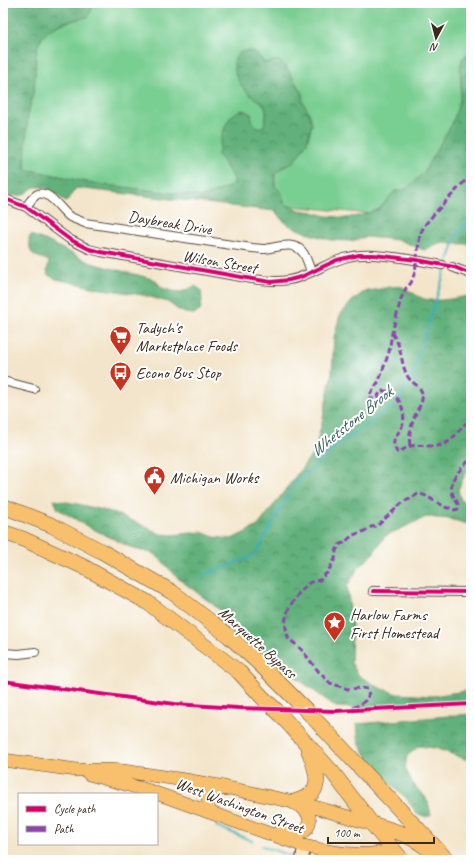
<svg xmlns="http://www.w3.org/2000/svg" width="474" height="863" font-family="Caveat,sans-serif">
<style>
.grass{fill:#79ce92;stroke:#5a7c58}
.forest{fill:url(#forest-crowns);stroke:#4e6e4d}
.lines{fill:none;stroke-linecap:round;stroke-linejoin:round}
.stream{stroke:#3eaeb8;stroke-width:2}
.street-casing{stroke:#574638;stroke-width:10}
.secondary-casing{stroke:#574638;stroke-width:14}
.primary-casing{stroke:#574638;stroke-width:14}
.highway-casing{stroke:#574638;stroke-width:16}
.street{stroke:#fff;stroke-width:8}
.secondary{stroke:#fce5c4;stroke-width:12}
.primary{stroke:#f8bf6c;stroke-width:13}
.highway{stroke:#f8bf6c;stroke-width:15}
.quiet{stroke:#8e44ad;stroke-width:3;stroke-dasharray:6 3;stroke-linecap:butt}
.cycleway-casing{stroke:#fff;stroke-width:6}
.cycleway{stroke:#d6006c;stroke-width:4}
.labels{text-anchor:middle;stroke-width:4;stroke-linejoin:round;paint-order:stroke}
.street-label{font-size:16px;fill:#3b2a1e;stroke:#fff}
.poi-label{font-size:16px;fill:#3b2a1e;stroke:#fff;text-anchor:start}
.water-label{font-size:17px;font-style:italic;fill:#3c5f5c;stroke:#fff}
</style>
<defs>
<pattern id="forest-crowns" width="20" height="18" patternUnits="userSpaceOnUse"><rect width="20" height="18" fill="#62b17c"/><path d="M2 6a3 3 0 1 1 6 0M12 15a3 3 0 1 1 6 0" fill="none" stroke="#529065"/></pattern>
</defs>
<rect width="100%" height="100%" fill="#fff"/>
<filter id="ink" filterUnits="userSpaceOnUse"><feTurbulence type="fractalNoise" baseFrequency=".025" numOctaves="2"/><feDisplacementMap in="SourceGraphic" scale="8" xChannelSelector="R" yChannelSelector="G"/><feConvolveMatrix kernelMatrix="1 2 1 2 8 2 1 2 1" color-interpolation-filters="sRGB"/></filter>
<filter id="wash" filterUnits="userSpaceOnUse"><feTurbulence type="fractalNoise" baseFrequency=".012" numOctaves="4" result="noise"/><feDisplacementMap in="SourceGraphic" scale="16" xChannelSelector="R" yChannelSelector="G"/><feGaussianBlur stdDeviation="0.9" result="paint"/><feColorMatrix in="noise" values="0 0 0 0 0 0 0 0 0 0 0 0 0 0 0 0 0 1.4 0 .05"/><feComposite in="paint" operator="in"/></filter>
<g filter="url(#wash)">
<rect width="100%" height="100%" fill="#f3e5cb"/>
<!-- grass -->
<path class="grass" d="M28,3H471V89L410,218L203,197L97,184L25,169Z"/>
<!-- forest -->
<path class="forest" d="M3,3H92V9L88,17C72,21 49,24 40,41C34,50 36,78 34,90C32,98 30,106 28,114C26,132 26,151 25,169L97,184L203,197L229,187L234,184V179L218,155C221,141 223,123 234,114C236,112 240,111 243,110L251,114L252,122L258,128L264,126C265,119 268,112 264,105C262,102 257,100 254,98C243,89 235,80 234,65C233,55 244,48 253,52C258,54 261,58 264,63L279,60L286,67L302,92L303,102L310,115L312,124L307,143L293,163L282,168L275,174V186L281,192L285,204L299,210L312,212L327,216L346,218L363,215L379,209L395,191L404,190L413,183L424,172L431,159L452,124L460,100L461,83L460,71L462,59L471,50V244L439,243L424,250L399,240L366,237L351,241L331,240L310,234L292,227L282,220L275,211L76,188L66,202L45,187H34L23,195L16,196L3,194V133L7,112L3,103Z
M31,235L47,241L91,263L153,279L157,282L162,288L172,291L181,292L195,286L201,290L202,300L200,311L193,314L185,313L177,309L168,302L143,295L96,288L56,279L48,275C46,269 49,266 49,261C33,254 30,258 29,238Z
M390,287C393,287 398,286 402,287C410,290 416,296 424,299C440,303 456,297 471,296V468L465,474L458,490L461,501L471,505V523H464L450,519L426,517L385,536L372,555L359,567L347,586L352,625L351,663L359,676L380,688L397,694L433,696L471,690V701L361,708L336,707L305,684L276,662L227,615L179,579L160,559L153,553L134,549L87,526L58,509L54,500L78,504L111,512L147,527L160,534L172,535L201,532L214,537L232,539L258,526L314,452L322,423L332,372L334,337L340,315L353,300L364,292Z
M471,714V761L435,748L419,746L407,756L405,768L412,782L428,802L431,815L426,817L416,813L406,798L385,779L368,758L359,743L357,724Z"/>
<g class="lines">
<!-- stream -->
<path class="stream" d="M200,577L255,555L293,486L334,448L398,402L411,381L435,302L457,234L471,217
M216,826L252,841
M262,846L292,856"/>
</g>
</g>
<g filter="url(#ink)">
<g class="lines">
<defs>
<path id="street" d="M3,198L13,202L26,207L69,239L89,249L101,252L252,279C268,281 284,283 300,277C317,271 331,261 348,257C363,253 378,255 394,257C410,259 426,262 442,265
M26,207C29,203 33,196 38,194C50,190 61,211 70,217C75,219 80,221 85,223L252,248C256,248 260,249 265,249C278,247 295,240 304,254C307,259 309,266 311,272
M452,267L471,274
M3,381L34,389
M373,591L471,592
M3,653L19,654L35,652"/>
<path id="secondary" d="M302,860L304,846"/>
<path id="primary" d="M3,760L77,770H108L123,771L185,780L224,787L294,802L318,808L372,824
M89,774L150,791L304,846C324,851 345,855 367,854C376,854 386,852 395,852
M209,812L208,801L212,792L218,789H226
M279,832C286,833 295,835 301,833C304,832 307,829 308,826C313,816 305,808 296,804"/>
<path id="highway" d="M3,506L51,525L101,551L172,592L229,636L262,666L307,711L447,860
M3,532L23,539L82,566L147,602L239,672L264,699L277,711L333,773L372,824L402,860
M294,802C299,800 304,799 308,796C324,786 314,765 309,751
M372,824C392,830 412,835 428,849"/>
</defs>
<!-- street casing -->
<use href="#street" class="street-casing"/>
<!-- secondary casing -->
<use href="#secondary" class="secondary-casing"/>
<!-- primary casing -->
<use href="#primary" class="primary-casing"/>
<!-- highway casing -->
<use href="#highway" class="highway-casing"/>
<!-- street -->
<use href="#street" class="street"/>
<!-- secondary -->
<use href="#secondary" class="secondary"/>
<!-- primary -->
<use href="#primary" class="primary"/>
<!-- highway -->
<use href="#highway" class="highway"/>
<!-- quiet -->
<path class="quiet" d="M471,174L463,183L434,214L424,226L420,235L415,272L411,283L406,288L401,299L392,333L389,352L379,381L369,396L370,399C379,399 377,397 381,391H391C400,399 407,414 402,426C398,436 389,439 397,452H399C403,450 407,447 411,446C424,443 436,450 448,442C457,436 462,423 471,421
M392,333C394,337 397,340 398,344C402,355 402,367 408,377C414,386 424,386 422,399C422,403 419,407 417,411C412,422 408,434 410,446
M353,708C361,704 371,700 368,689L361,688L348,689L330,683L319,672L301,649L288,638L285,623L288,610L292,603L299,593L309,583L314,581L320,580L322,577L327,573L335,559L336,551L340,544L344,543L353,535L365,531L371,527L377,526L403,502L410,499L418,494L424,495L447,508H450L455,510L458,509C460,503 455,501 453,495C451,490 451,484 453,480C455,474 467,463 471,458"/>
<defs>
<path id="cycleway" d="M3,198L13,202L26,207L69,239L89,249L101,252L252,279L271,282L289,280L301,277L337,260L359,255H374L417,260L454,267L471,274
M373,591L471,592
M3,681L175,704L238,708L336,711L471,704"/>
</defs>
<!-- cycleway casing -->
<use href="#cycleway" class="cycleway-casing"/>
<!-- cycleway -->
<use href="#cycleway" class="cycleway"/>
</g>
</g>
<!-- icons -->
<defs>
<symbol id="supermarket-pin" viewBox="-11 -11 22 30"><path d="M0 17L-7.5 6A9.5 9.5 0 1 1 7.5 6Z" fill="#c8321e" stroke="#fff"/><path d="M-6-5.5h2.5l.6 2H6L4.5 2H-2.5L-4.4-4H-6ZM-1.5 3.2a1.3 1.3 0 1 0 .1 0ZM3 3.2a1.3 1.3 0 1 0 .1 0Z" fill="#fff"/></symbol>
<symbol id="bus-pin" viewBox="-11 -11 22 30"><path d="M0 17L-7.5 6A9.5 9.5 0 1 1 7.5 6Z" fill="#c8321e" stroke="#fff"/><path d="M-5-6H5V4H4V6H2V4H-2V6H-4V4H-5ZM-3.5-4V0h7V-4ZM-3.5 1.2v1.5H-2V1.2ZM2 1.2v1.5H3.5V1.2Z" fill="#fff"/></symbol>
<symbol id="civic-pin" viewBox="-11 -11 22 30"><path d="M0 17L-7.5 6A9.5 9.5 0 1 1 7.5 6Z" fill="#c8321e" stroke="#fff"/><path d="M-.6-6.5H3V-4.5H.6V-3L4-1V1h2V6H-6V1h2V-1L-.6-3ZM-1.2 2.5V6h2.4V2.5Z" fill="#fff"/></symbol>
<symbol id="sight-pin" viewBox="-11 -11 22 30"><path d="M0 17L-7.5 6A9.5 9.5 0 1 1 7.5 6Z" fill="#c8321e" stroke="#fff"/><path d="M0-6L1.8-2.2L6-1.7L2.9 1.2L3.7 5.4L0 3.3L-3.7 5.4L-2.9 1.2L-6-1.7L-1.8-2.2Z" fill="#fff"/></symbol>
</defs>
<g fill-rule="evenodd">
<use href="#supermarket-pin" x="108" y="324" width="25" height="34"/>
<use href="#bus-pin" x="108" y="360" width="25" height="34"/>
<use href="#civic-pin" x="142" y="464" width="25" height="34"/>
<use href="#sight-pin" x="322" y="610" width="25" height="34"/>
</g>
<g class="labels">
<!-- street labels -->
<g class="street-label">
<text transform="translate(170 222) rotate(9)" y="6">Daybreak Drive</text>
<text transform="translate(220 261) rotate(10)" y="6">Wilson Street</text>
<text transform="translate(258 642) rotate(42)" y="6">Marquette Bypass</text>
<text transform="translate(240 805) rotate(20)" y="6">West Washington Street</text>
</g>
<!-- poi labels -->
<g class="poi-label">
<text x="136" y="333">Tadych's<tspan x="136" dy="18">Marketplace Foods</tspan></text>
<text x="136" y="378">Econo Bus Stop</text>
<text x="170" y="483">Michigan Works</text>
<text x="350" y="620">Harlow Farms<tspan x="350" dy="18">First Homestead</tspan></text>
</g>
<!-- water labels -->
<g class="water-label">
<text transform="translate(351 421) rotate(-39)" y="6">Whetstone Brook</text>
</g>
</g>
<!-- margin -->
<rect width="474" height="863" fill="none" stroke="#fff" stroke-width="16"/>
<!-- legend -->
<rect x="18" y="793" width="140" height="52" fill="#ffffff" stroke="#b1aaa5"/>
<rect x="26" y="806" width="20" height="6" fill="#d6006c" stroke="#b1aaa5"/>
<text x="54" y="813" font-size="12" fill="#3b2a1e">Cycle path</text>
<rect x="26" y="826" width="20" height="6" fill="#8e44ad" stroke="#b1aaa5"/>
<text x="54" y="833" font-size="12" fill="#3b2a1e">Path</text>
<!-- north arrow -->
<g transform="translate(436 38) rotate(187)" stroke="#ffffff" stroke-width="3" paint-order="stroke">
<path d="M0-3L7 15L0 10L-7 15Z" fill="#3b2a1e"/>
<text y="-6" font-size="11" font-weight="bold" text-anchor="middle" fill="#3b2a1e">N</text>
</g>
<!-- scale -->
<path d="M328 837v6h106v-6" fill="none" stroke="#3b2a1e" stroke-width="2"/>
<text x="334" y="837" font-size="12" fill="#3b2a1e" stroke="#ffffff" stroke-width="3" paint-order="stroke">100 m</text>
</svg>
